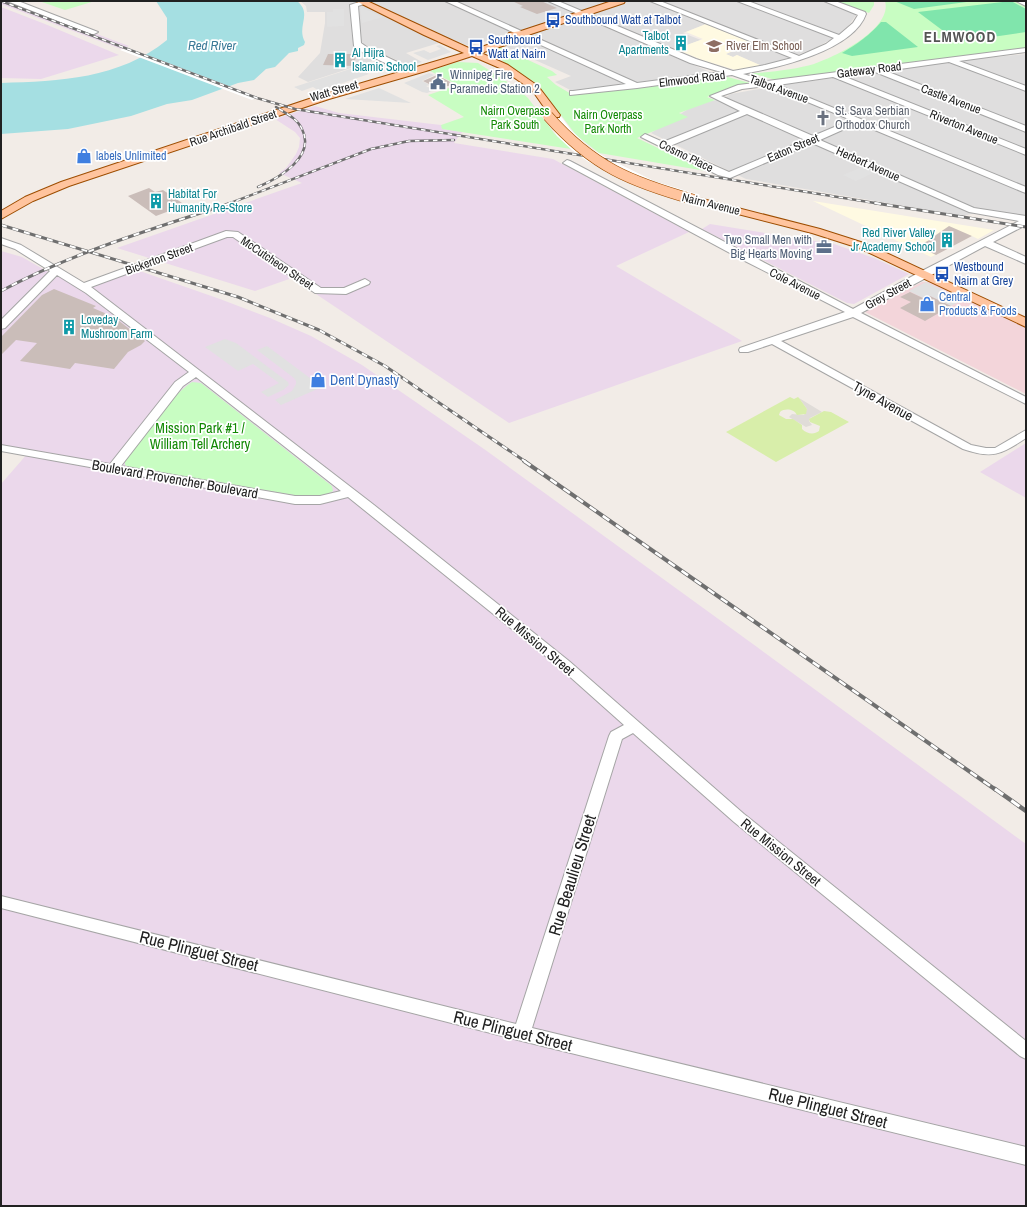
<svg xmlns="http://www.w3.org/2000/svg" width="1027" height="1207" font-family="'Archivo Narrow',sans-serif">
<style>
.residential{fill:#dfdede}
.commercial{fill:#f3d5da}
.industrial{fill:#ebd8eb}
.education{fill:#fffae2}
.airport{fill:#e0dcd8}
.grass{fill:#d8eeaa}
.park{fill:#c8fdc2}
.pitch{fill:#80e5ac}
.parking{fill:#e1e1e1}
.water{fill:#a5dfe2}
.pier{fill:#fff}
.building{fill:#cabdb9}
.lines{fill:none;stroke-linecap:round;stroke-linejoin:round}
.minor-casing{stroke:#a5a5a5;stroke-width:2}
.major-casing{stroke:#9d4d00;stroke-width:2}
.minor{fill:#fff;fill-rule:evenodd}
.major{fill:#ffc49e;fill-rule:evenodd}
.rail-far3-casing{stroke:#6f6f6f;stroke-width:2.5}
.rail-far2-casing{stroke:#6f6f6f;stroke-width:3}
.rail-far1-casing{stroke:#6f6f6f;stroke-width:4}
.rail-casing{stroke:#6f6f6f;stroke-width:4.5}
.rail-far3{stroke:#fff;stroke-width:1.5;stroke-dasharray:4.5;stroke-linecap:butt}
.rail-far2{stroke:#fff;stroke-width:2;stroke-dasharray:6;stroke-linecap:butt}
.rail-far1{stroke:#fff;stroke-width:2.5;stroke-dasharray:8;stroke-linecap:butt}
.rail{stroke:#fff;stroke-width:3;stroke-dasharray:10;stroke-linecap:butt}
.major-bridge-casing{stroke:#9d4d00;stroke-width:11;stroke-linecap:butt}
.major-bridge{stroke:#ffc49e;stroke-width:10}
.labels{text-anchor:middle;stroke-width:3.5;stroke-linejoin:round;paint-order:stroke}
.far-transit-label{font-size:12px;fill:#164399;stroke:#fff;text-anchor:start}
.far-culture-label{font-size:12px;fill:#0d838f;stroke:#fff;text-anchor:start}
.far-education-label{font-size:12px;fill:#785e54;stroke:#fff;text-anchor:start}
.far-street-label{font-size:12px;fill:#212121;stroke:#fff}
.far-service-label{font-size:12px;fill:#4e5e75;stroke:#fff;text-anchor:start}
.far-park-label{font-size:12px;fill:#128904;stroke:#fff}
.far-worship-label{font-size:12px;fill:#5b616d;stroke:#fff;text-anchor:start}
.far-shop-label{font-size:12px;fill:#366cbe;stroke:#fff;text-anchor:start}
.far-water-label{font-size:13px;font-style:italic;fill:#3b7a97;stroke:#fff}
.shop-label{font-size:14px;fill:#366cbe;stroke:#fff;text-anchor:start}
.street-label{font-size:14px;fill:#212121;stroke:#fff}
.park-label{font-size:14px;fill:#128904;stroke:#fff}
.far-district-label{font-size:15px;font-weight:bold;letter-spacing:1px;fill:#545454;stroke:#fff}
.near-street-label{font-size:17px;fill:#212121;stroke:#fff}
</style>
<rect width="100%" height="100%" fill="#f2ece7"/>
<!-- residential -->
<path class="residential" d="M300,1H821L857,14L849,25L837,36L817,47L795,56L762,66L737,55L733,57L725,54L752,43L706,24L683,33L701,40L665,53L715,74L572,91L555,82L571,76L490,40L471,46L466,45L452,39L406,53L422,62L409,66L388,56L308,82L298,77L320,53L325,23V12H307L306,6Z
M1026,54V220L980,212L963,216L746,179L651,133L696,104L722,99L731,94L775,86L955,61Z"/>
<!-- commercial -->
<path class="commercial" d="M922,282H932L1026,327V394L865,312Z"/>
<!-- industrial -->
<path class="industrial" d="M1,1H8L129,46L121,49L1,4Z
M1,7L45,24L119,55L41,79L1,78Z
M315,106L339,113L441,125L443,129L462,132L454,143L553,159L689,232L616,266L742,341L509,423L292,278L255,291L117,248L302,183L279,173L286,168L296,154L299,147L300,138L295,132L275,119Z
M710,224L834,244L874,258L909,274L854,304L847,303L702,229Z
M1,251L22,257L50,273L1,322Z
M134,269L220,299L270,318L311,336L362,365L484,449L757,647L1026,844V1206H1V484L28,453L1,448V326L56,270L83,288Z
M1026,443V498L980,472Z"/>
<!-- education -->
<path class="education" d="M706,24L752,43L726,54L733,57L737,55L762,66L736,70L702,60L676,49L703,39L686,32Z
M813,201L994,230L978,239L972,236L931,257Z"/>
<!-- airport -->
<path class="airport" d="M799,398L822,412L810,418L809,421L812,425L806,427L789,417L792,414L804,415L807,409Z"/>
<!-- grass -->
<path class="grass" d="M790,397L794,399L798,397L799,398L807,409L806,414L797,415C794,409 785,408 780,412L779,415L786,419H793L802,425V429C807,434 814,435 819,431L820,426L810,422L809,419L824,411L831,412L849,422L776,462L726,432Z"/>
<!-- park -->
<path class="park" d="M39,1H95L65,10Z
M836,1H874V5L869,13Z
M885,1H1014L1026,7V48L776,80L750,73C768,73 797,69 814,64C835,57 893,29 885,1Z
M500,47L552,71L557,75L547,77L556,85L573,95L724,76L750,83L733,86L707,97L715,100L679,113L688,117L637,138L706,171L599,153L576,135L542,90L533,81L507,65L501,59L497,52V49Z
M458,62L478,63L518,89L528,98L554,133L571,149L442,129L441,125L464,117L428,95L458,85L430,71Z
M192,382L201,383L332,486L333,491C323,497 311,496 300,496L129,467L125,465V459C143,436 169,397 192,382Z"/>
<!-- pitch -->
<path class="pitch" d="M894,1H974L914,9Z
M1011,1L1026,9V32L958,42L918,12Z
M881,22H886L918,47L852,56L842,53C857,44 870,35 881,22Z"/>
<!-- parking -->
<path class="parking" d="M360,7L383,17L362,23Z
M333,9H344V26L327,27V12H333Z
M440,45L451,52L428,60L413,53L424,50L430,53L441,49L436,46Z
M375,61L380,64L360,70L369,74L319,91L313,87L302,91L294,87Z
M429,73L434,75L422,81L430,85L426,86L434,90L427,93L422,92L404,83Z
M379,88L411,103L345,99Z
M862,167L875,172L856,181L843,175Z
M926,282L963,300L951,306L930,296L925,299L909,291Z
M225,339L236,343L288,382L289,385L283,390L268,397L261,392L279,383L253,364L238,371L205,347Z
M267,346L322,387L281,405L275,400L292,391L296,384V381L294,378L257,350Z"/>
<!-- water -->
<path class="water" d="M156,1H297C313,14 296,26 305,42L304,45L298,48V51L289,53L275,67L266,69L254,80L238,83L192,100L167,104L131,116L68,129L1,134V83C60,81 119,79 167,40V18Z"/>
<!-- pier -->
<path class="pier" d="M126,47L258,97L252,100L120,50Z
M560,115L571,130L589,147L605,157L654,181L700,195L698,197L623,180L587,161L572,150L557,136L544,116Z"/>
<!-- building -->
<path class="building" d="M512,1H541L557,8L537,14L520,7L523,6Z
M328,54H357L353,66L323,65Z
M437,75L454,84L442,88L436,85L433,86L423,81Z
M149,188L155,192L163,190L185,205L156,216L128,196Z
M949,226L972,236L936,255L918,246L935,237H933Z
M54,289L96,306L93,308L114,317L145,341L141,345L128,352L114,369L75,363L70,369L20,361L37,343L16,340L1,355V337L42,295Z
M910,292L925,299L930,296L951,306L925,321L900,308L911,302L900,297Z"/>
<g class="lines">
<defs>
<path id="minor" d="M7,1H18L98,32L94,34H91Z
M362,1L367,3L358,6L361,43L368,48L414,70V74H408L362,52L354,46L350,5Z
M445,1H455L637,83L721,72L690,63L548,1H558L696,59L733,71L765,65L792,58L650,1H660L799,56L826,44L834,38L737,1H748L839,35L853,23L858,15L824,1H835L865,12L866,14C853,51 777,68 743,74L767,81L1026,48V52L959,61L1026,86V91L949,62L886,71L1026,126V132L875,72L843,76L1026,149V155L833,77L778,85L1026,187V193L1023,192L858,123L820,140L974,208L1026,216V225L993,242L1026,257V264L985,246L861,313L1026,397V404L853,317L781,341L971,445L986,448H995L1026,430V438C1001,455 992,459 963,449L772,344L748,352H740L739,350L740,348L845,312L741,259L563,163L567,160L570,161L853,309L920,272L1019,221L969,212L812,143L730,178L718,175L641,137L645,134L663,142L740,111L710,96L738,85L755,83L732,75L637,88L570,95V91H573L626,84ZM766,86L781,91L851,120L813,136L721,96L742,89ZM747,114L805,140L729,172L670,146Z
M1016,1H1026V6Z
M226,231L238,232L321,288H344L365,279L370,282L369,284L346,294L315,293L233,237H227L91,287L374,505L569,661L744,814L1026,1041V1059L1020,1056L734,822L633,733L622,739L532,1028L1026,1147V1165L522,1041L1,908V896L516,1024L609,736L611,732L624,725L559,667L348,497L320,504H295L1,451V445L110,464L175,382L189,372L86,293L57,275L5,328L1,329V320L50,271L15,249L1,244V238L21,245L84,283ZM196,377L341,491L320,496H295L121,466L183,386Z"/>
<path id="major" d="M356,1H367L473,50L510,37L507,35L509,33L521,31L612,1H625L624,3L525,36L521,40L481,53L508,65L538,86L560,115L559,117H551L532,90L502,69L472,56L426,71L329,99L69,186L33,201L1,219V211L25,197L61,182L321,95L464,53L424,35Z
M695,197L820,229L867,244L1026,318V327L859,248L812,233L691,202L689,200L691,198Z"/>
</defs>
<!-- minor casing -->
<use href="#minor" class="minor-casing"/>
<!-- major casing -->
<use href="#major" class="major-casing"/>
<!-- minor -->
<use href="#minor" class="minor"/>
<!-- major -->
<use href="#major" class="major"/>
<defs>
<path id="rail-far3" d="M1,1L257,98L295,109L881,204
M258,187C279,178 316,157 302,129C297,118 285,113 276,107
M228,204L371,149L409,141L454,140"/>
<path id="rail-far2" d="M875,203L1026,227
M1,225L238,297L319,330L385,366L526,462
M1,291C74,252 153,229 231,203"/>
<path id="rail-far1" d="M524,461L996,790"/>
<path id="rail" d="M995,789L1026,811"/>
</defs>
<!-- rail-far3 casing -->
<use href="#rail-far3" class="rail-far3-casing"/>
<!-- rail-far2 casing -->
<use href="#rail-far2" class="rail-far2-casing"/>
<!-- rail-far1 casing -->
<use href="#rail-far1" class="rail-far1-casing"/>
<!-- rail casing -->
<use href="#rail" class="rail-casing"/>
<!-- rail-far3 -->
<use href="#rail-far3" class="rail-far3"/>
<!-- rail-far2 -->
<use href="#rail-far2" class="rail-far2"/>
<!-- rail-far1 -->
<use href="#rail-far1" class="rail-far1"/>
<!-- rail -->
<use href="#rail" class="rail"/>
<defs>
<path id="major-bridge" d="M548,116C593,167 631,182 695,200"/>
</defs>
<!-- major-bridge casing -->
<use href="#major-bridge" class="major-bridge-casing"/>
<!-- major-bridge -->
<use href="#major-bridge" class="major-bridge"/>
</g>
<!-- icons -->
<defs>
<symbol id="bus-bare" viewBox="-9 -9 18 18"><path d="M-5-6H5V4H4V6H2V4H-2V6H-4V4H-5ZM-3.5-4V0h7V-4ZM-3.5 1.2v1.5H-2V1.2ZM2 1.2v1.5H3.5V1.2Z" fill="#1a4fb4" stroke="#fff" stroke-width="2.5" paint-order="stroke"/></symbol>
<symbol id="building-bare" viewBox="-9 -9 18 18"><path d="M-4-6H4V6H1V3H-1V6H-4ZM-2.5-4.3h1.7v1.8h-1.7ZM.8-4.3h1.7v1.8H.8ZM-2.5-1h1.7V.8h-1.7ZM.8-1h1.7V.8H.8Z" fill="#0f9aa8" stroke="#fff" stroke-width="2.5" paint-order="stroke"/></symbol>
<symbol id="school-bare" viewBox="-9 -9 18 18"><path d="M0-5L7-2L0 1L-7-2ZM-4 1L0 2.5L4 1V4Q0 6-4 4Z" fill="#8d6e63" stroke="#fff" stroke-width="2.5" paint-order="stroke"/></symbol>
<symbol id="civic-bare" viewBox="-9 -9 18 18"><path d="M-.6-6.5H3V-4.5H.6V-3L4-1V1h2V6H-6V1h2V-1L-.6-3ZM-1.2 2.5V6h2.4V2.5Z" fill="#5c6f8a" stroke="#fff" stroke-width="2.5" paint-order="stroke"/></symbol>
<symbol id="church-bare" viewBox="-9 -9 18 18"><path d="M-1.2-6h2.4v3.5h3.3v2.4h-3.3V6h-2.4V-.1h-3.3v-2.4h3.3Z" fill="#6b7280" stroke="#fff" stroke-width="2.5" paint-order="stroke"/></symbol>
<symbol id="shop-bare" viewBox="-9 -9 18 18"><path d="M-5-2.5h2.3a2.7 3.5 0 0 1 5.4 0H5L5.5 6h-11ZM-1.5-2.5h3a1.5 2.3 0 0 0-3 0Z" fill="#3f7fe0" stroke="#fff" stroke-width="2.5" paint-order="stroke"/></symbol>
<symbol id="office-bare" viewBox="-9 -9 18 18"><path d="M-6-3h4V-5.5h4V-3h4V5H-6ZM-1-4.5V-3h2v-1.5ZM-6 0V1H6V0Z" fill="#5c6f8a" stroke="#fff" stroke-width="2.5" paint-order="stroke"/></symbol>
</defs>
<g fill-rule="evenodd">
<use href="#bus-bare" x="542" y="9" width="22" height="22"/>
<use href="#building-bare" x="670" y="32" width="22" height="22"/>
<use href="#school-bare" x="703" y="35" width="22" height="22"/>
<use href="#bus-bare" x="465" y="36" width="22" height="22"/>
<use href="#building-bare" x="329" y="49" width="22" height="22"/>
<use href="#civic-bare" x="427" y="71" width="22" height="22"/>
<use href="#church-bare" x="812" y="107" width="22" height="22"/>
<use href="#shop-bare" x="73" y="145" width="22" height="22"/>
<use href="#building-bare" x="145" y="190" width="22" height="22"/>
<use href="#building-bare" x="936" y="229" width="22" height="22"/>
<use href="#office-bare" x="813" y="236" width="22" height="22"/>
<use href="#bus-bare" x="931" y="263" width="22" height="22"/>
<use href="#shop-bare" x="916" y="293" width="22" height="22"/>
<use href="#building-bare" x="58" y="316" width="22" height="22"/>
<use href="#shop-bare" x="307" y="369" width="22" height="22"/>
</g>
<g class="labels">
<!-- far-transit labels -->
<g class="far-transit-label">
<text x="565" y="24">Southbound Watt at Talbot</text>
<text x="488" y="44">Southbound<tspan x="488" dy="14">Watt at Nairn</tspan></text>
<text x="954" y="271">Westbound<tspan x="954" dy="14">Nairn at Grey</tspan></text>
</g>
<!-- far-culture labels -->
<g class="far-culture-label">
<text x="669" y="40" text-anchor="end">Talbot<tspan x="669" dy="14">Apartments</tspan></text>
<text x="352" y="57">Al Hijra<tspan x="352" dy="14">Islamic School</tspan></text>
<text x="168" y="198">Habitat For<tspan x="168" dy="14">Humanity Re-Store</tspan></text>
<text x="935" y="237" text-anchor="end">Red River Valley<tspan x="935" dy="14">Jr Academy School</tspan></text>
<text x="81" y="324">Loveday<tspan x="81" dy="14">Mushroom Farm</tspan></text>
</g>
<!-- far-education labels -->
<g class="far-education-label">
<text x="726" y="50">River Elm School</text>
</g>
<!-- far-street labels -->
<g class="far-street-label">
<text transform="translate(869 70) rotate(-7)" y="4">Gateway Road</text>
<text transform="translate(692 79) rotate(-7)" y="4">Elmwood Road</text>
<text transform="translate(779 89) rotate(20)" y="4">Talbot Avenue</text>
<text transform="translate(334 91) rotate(-16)" y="4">Watt Street</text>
<text transform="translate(951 99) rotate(21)" y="4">Castle Avenue</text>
<text transform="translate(964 127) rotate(22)" y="4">Riverton Avenue</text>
<text transform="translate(233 128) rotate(-19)" y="4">Rue Archibald Street</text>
<text transform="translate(793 148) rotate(-23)" y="4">Eaton Street</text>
<text transform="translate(686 156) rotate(26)" y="4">Cosmo Place</text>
<text transform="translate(868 164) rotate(24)" y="4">Herbert Avenue</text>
<text transform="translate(711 204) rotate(14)" y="4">Nairn Avenue</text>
<text transform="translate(159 259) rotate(-20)" y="4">Bickerton Street</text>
<text transform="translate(277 263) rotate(34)" y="4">McCutcheon Street</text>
<text transform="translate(795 284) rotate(27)" y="4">Cole Avenue</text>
<text transform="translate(888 294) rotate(-29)" y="4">Grey Street</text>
</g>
<!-- far-service labels -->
<g class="far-service-label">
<text x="450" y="79">Winnipeg Fire<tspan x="450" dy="14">Paramedic Station 2</tspan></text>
<text x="812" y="244" text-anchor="end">Two Small Men with<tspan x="812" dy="14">Big Hearts Moving</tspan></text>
</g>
<!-- far-park labels -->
<g class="far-park-label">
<text x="515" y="115">Nairn Overpass<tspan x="515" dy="14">Park South</tspan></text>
<text x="608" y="119">Nairn Overpass<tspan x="608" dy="14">Park North</tspan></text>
</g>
<!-- far-worship labels -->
<g class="far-worship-label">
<text x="835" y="115">St. Sava Serbian<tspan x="835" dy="14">Orthodox Church</tspan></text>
</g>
<!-- far-shop labels -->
<g class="far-shop-label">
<text x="96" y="160">labels Unlimited</text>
<text x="939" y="301">Central<tspan x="939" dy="14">Products &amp; Foods</tspan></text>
</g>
<!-- far-water labels -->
<g class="far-water-label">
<text x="212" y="50">Red River</text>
</g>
<!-- shop labels -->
<g class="shop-label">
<text x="330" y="385">Dent Dynasty</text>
</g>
<!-- street labels -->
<g class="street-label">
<text transform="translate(883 401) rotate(29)" y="5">Tyne Avenue</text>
<text transform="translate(175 479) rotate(10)" y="5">Boulevard Provencher Boulevard</text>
<text transform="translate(535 641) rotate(40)" y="5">Rue Mission Street</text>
<text transform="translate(781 852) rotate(39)" y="5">Rue Mission Street</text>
</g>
<!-- park labels -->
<g class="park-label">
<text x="200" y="433">Mission Park #1 /<tspan x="200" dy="16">William Tell Archery</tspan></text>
</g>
<!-- far-district labels -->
<g class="far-district-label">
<text x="960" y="42">ELMWOOD</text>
</g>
<!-- near-street labels -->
<g class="near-street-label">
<text transform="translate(572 875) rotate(-73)" y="6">Rue Beaulieu Street</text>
<text transform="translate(199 951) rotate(14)" y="6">Rue Plinguet Street</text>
<text transform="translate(513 1031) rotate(14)" y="6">Rue Plinguet Street</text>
<text transform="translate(828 1108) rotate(14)" y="6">Rue Plinguet Street</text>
</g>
</g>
<!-- border -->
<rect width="1027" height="1207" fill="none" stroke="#212121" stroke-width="4"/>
</svg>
